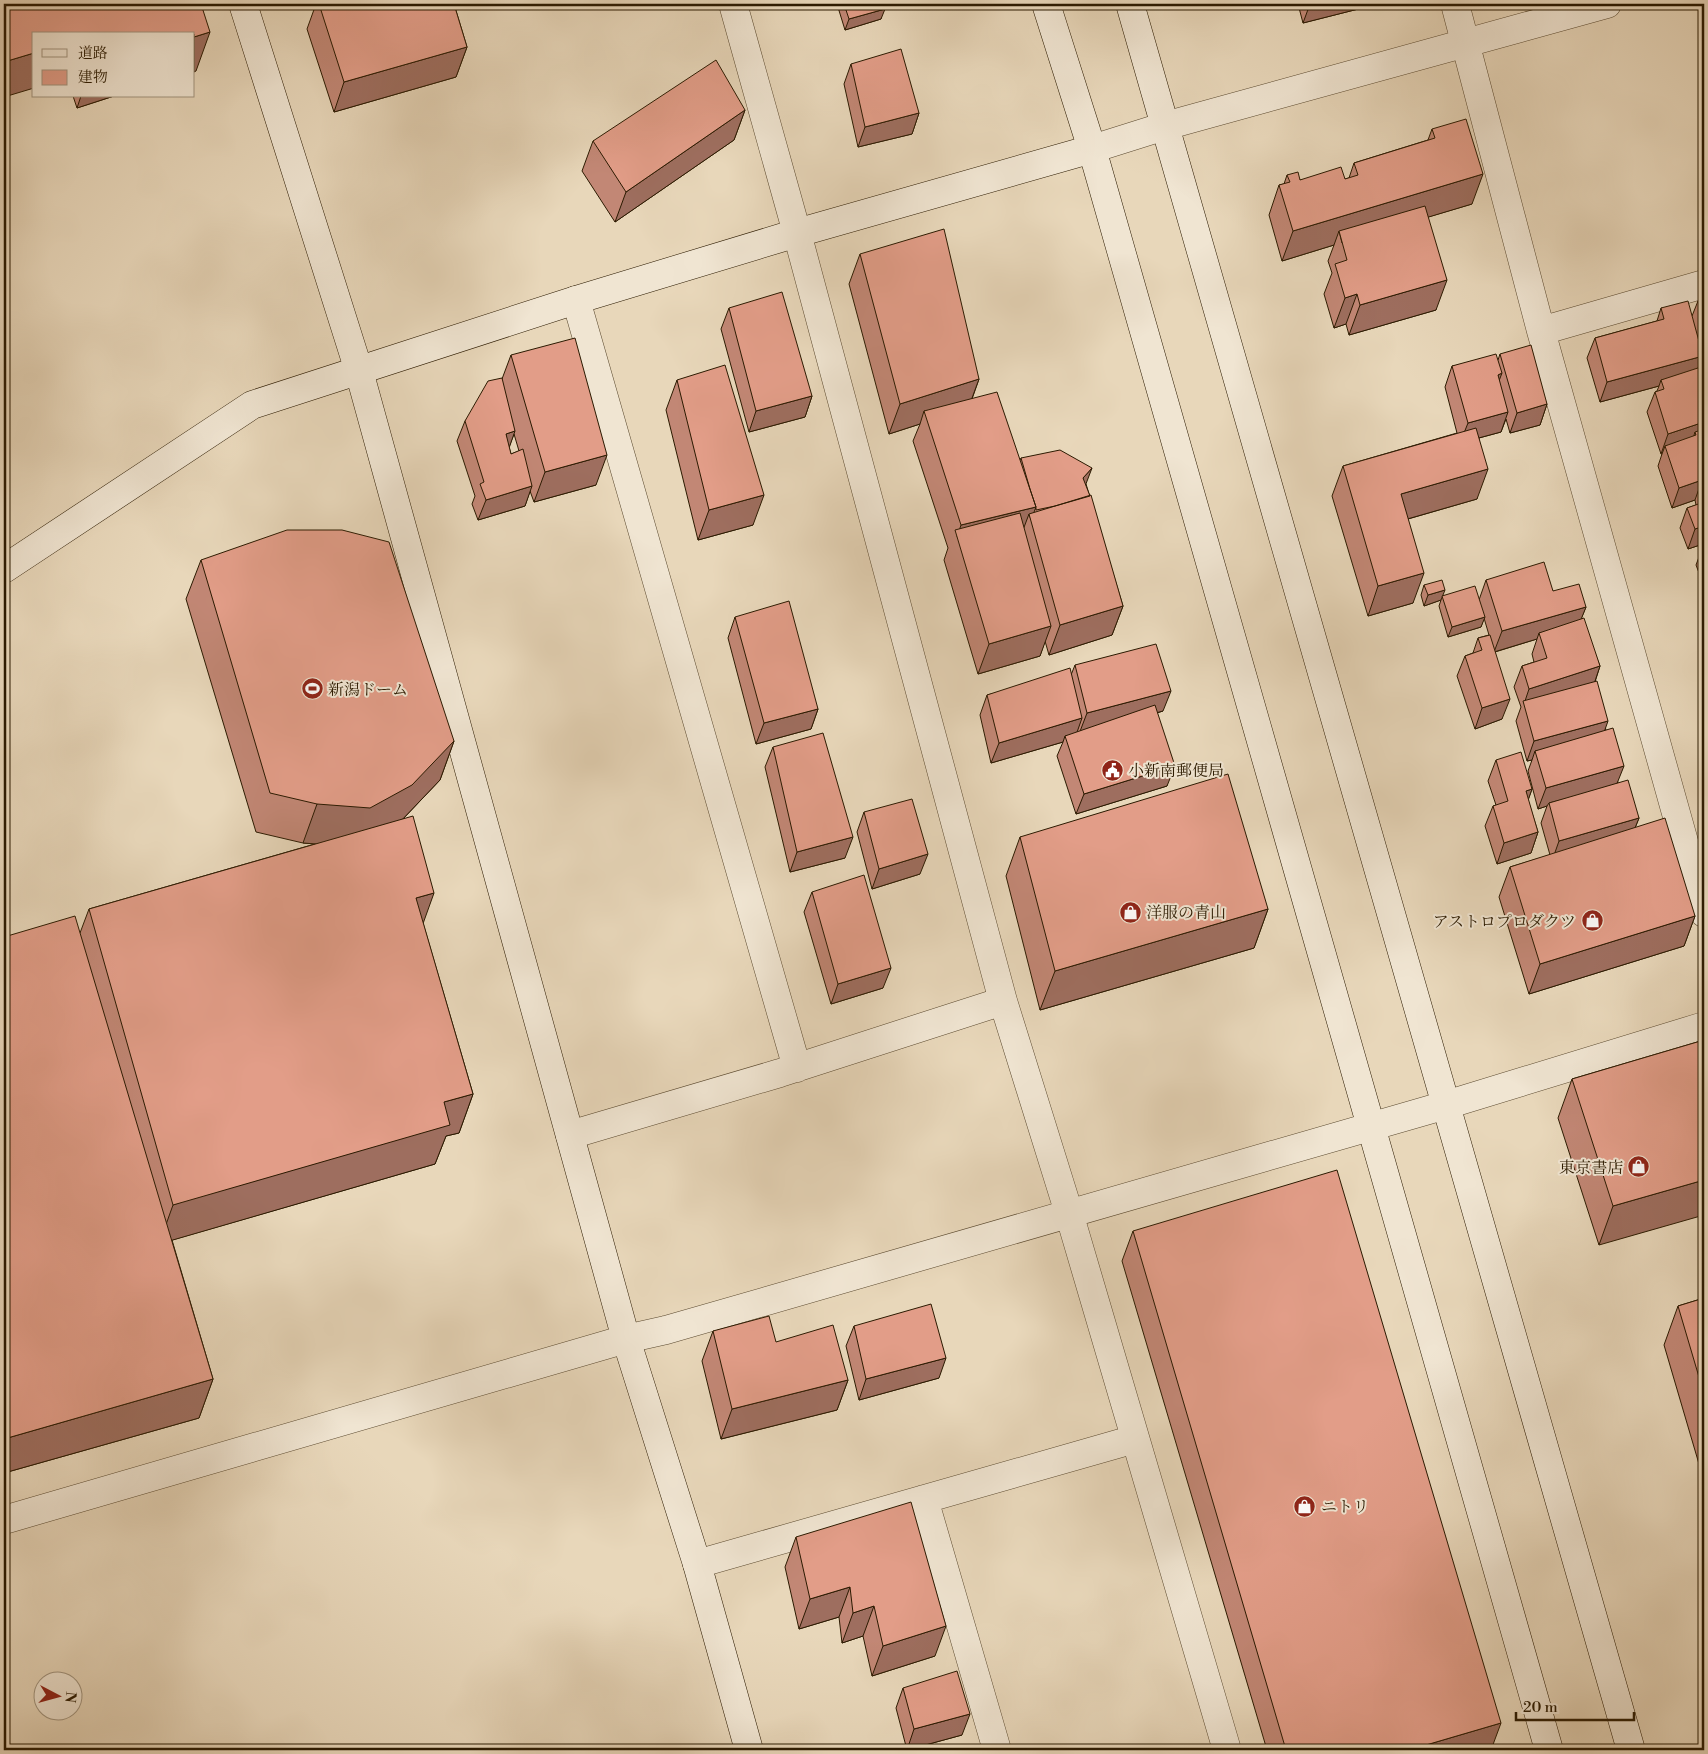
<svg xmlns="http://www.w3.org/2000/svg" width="1708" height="1754" font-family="'Libre Bodoni','Noto Serif JP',serif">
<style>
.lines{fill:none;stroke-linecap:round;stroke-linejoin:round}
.street-casing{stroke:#5a492f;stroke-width:29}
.secondary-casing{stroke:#2b1a01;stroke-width:29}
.street{stroke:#f0e5d2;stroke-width:28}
.secondary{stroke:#f0e5d2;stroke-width:28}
.wall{fill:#c28775;stroke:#2b1a01;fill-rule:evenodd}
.shaded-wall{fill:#9e6e5f;stroke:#2b1a01}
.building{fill:#e29d88;stroke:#2b1a01}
.labels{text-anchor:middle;stroke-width:4;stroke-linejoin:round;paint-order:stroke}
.poi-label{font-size:16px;fill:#2b1a01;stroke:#f0e5d2;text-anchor:start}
</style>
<rect width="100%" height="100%" fill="#e8d7ba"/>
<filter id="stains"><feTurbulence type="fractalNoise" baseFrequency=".004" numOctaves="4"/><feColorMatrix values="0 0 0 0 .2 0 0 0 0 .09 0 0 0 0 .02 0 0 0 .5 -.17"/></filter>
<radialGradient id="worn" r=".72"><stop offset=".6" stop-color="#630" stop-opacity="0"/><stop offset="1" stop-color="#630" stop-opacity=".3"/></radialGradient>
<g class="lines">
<defs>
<path id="street" d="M733,4L797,233L1003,1001L1069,1213L1227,1750
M1455,4L1541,331L1704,913
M1092,149L1165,126L1607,4
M576,300L797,1068
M1541,331L1704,284
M570,1135L780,1073L1003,1001
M924,1499L997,1750
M4,1520L626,1339L666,1330L1446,1105L1704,1026
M697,1564L1135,1439"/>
<path id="secondary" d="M243,4L359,371L626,1339L697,1564L749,1750
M1046,4L1092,149L1549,1750
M1130,4L1631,1750
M4,569L252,405L576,300L797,233L1092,149"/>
</defs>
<!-- street casing -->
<use href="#street" class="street-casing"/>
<!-- secondary casing -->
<use href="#secondary" class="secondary-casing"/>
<!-- street -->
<use href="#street" class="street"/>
<!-- secondary -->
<use href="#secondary" class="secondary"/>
</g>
<!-- wall -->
<path class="wall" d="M316,4H454L467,47L456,77L334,112L307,29Z
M837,4H883L881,19L845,30Z
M1298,4H1378L1303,23Z
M851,64L919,113L912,134L858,147L844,84Z
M73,96H114L77,108Z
M745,110L734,140L615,222L582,171L593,141Z
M1432,129L1472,204L1428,217L1436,310L1349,335L1346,324L1334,328L1324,294L1332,273L1328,261L1334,245L1282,261L1269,215L1279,185L1284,184L1287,175L1300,180L1345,179L1349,178L1354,163L1428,140Z
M860,254L979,379L972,399L1020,460L1021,458L1086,484L1123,606L1112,635L1049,655L1045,641L1040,656L978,674L944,560L948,548L913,441L920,424L889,434L849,284Z
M1704,299V577L1701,578L1696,565L1702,549L1700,545L1688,549L1680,528L1687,508L1696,505L1695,500L1672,508L1658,466L1662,454H1661L1647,412L1655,392L1657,391L1659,386L1600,402L1587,358L1595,338L1657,321L1661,308L1692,316L1698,301ZM1701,361L1703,366L1698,368Z
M729,308L812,396L805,417L749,432L721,329Z
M1500,354L1547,404L1540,425L1510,433L1506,419L1501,432L1479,438L1477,499L1408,519L1413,603L1368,616L1332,496L1343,466L1457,433L1445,387L1452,366L1498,360Z
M511,355L596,485L534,502L530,491L525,506L478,520L472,504L475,496L457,441L465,421L502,379ZM514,434L519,451L511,454L509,447Z
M677,380L753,525L698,540L666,410Z
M201,560L454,741L440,780L403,819L423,923L473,1094L459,1133L446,1136L435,1164L172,1240L213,1379L199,1418L4,1473V937L80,933L89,909L315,844L303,843L256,832L186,599Z
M1486,580L1553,591L1586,607L1581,619L1600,666L1595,682L1618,783L1639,818L1635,828L1695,916L1684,946L1529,994L1499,897L1510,867L1550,855L1541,823L1547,806L1538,809L1528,771L1532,760L1527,761L1516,721L1521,707L1514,687L1522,666L1534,662L1532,654L1537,639L1495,652L1502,719L1475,729L1457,676L1465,656L1473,653L1478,638L1489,635L1484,618L1481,627L1448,637L1439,606L1441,600L1424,606L1421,595L1424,585L1443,596L1479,600Z
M1704,583V594L1703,588Z
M1704,600V633L1699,614Z
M735,617L818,709L811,729L756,744L728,638Z
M1075,665L1163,711L1157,713L1167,786L1076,814L1057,756L1063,742L991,763L980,715L987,695L1071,675Z
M773,747L845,858L790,872L765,767Z
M1496,760L1532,789L1528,800L1538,832L1531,853L1497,864L1485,826L1493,806L1496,805L1488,781Z
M864,812L920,874L872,889L857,832Z
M1020,837L1268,909L1254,948L1040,1010L1006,876Z
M812,892L883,988L831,1004L804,912Z
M1704,1040L1599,1245L1558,1118L1572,1079Z
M1133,1231L1491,1750H1267L1122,1261Z
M1704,1298V1481L1664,1345L1678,1306Z
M854,1326L939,1378L859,1400L846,1346Z
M713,1331L848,1380L837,1410L721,1439L702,1361Z
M796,1537L935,1656L872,1676L863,1636L842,1643L839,1617L799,1629L785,1567Z
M903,1688L962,1735L907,1750L896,1708Z"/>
<!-- shaded-wall -->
<path class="shaded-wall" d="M1310,4H1378L1303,23Z
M885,9L881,19L845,30L849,19Z
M210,32L196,71L194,72V37Z
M467,47L456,77L334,112L344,82Z
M34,53V88L4,97V62Z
M81,96H114L77,108Z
M745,110L734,140L615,222L626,192Z
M919,113L912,134L858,147L865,127Z
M1483,174L1472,204L1342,243L1339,231L1334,245L1282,261L1293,231Z
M1447,280L1436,310L1349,335L1360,305Z
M1357,294L1346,324L1334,328L1345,298Z
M1703,356L1695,376L1661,380L1659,386L1600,402L1607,382Z
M1502,373L1494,394L1498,375Z
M979,379L968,409L924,411L920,424L889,434L900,404Z
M812,396L805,417L749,432L756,411Z
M1547,404L1540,425L1510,433L1517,413Z
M1508,412L1501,432L1460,443L1468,423Z
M1704,422V440L1696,435L1695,432L1691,445L1665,446L1662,454H1661L1668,434Z
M515,431L508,451L506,434Z
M607,455L596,485L534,502L545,472Z
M1092,468L1084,489L1083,478Z
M1488,469L1477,499L1390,524L1401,494Z
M1702,480L1695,500L1672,508L1679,488Z
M532,486L525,506L478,520L486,500Z
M764,495L753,525L698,540L709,510Z
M1036,507L1031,520L1029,514L1020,538L957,537L961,525Z
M1704,526V533L1700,545L1688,549L1695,529Z
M1704,569V577L1701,578Z
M1424,573L1413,603L1368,616L1378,586Z
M1445,590L1441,600L1424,606L1428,595Z
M1123,606L1112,635L1049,655L1060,625Z
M1586,607L1578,627L1539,633L1537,639L1494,652L1502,631Z
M1485,617L1481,627L1448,637L1452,627Z
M1051,626L1040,656L978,674L989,644Z
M1600,666L1593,687L1524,704L1529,689Z
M1171,691L1163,711L1079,734L1087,713Z
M1510,699L1502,719L1475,729L1482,708Z
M818,709L811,729L756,744L764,723Z
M1082,718L1075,738L1065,736L1063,742L991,763L999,743Z
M1608,721L1601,741L1535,751L1532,760L1527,761L1534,741Z
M454,741L440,780L398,824L356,847L303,843L317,804Z
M1175,766L1167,786L1076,814L1084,794Z
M1624,766L1616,786L1549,803L1547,806L1538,809L1546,788Z
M1532,789L1525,809L1526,791Z
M1639,818L1631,838L1552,861L1559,841Z
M1538,832L1531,853L1497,864L1504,843Z
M853,837L845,858L790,872L797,852Z
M928,854L920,874L872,889L879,869Z
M434,893L420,932L416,898Z
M1268,909L1254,948L1040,1010L1055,971Z
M1695,916L1684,946L1529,994L1540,964Z
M891,968L883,988L831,1004L838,984Z
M473,1094L459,1133L446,1136L435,1164L159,1244L173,1205L444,1102Z
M1704,1180V1215L1599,1245L1613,1206Z
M946,1358L939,1378L859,1400L866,1379Z
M213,1379L199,1418L4,1473V1439Z
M848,1380L837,1410L721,1439L732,1409Z
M850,1587L839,1617L799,1629L810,1599Z
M874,1606L863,1636L842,1643L853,1613Z
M946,1626L935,1656L872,1676L883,1646Z
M970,1714L962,1735L907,1750L914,1729Z
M1501,1723L1491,1750H1409Z"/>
<!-- building -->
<path class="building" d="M4,4H201L210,32L194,37V34H34V53L4,62Z
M319,4H454L467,47L344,82Z
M844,4H883L885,9L849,19Z
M901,49L919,113L865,127L851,64Z
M716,60L745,110L626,192L593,141Z
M1466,119L1483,174L1293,231L1279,185L1290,182L1287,175L1298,172L1300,180L1341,167L1345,179L1358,175L1354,163L1435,138L1432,129Z
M1425,206L1447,280L1360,305L1357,294L1345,298L1335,264L1347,260L1339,231Z
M944,229L979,379L900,404L860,254Z
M782,292L812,396L756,411L729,308Z
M1704,299V324L1698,301Z
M1688,301L1703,356L1607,382L1595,338L1664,319L1661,308Z
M575,338L607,455L545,472L511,355Z
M1531,345L1547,404L1517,413L1500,354Z
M1496,354L1502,373L1498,375L1508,412L1468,423L1452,366Z
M725,365L764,495L709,510L677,380Z
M1704,366V422L1668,434L1655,392L1664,389L1661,380Z
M502,378L515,431L506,434L511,454L523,449L532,486L486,500L480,484L484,482L465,421L488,381Z
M997,392L1036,507L961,525L924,411Z
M1476,428L1488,469L1401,494L1424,573L1378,586L1343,466Z
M1704,429V486L1702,480L1679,488L1665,446L1696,435L1695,432Z
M1060,450L1092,468L1083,478L1090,496L1055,506L1036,510V507L1030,489L1021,458Z
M1091,495L1123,606L1060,625L1029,514Z
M1704,502V526L1695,529L1687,508Z
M1020,513L1051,626L989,644L955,530Z
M287,530H342L389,542L454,741L412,785L370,808L317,804L270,793L201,560Z
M1544,562L1553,591L1579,584L1586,607L1502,631L1486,580Z
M1442,580L1445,590L1428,595L1424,585Z
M1475,586L1485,617L1452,627L1442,596Z
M789,601L818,709L764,723L735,617Z
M1584,618L1600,666L1529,689L1522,666L1547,658L1539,633Z
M1490,635L1510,699L1482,708L1465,656L1482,650L1478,638Z
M1156,644L1171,691L1087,713L1075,665Z
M1070,668L1082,718L999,743L987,695Z
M1597,681L1608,721L1534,741L1523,701Z
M1155,705L1175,766L1084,794L1065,736Z
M1613,728L1624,766L1546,788L1535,751Z
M823,733L853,837L797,852L773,747Z
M1521,752L1532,789L1526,791L1538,832L1504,843L1493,806L1508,801L1496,760Z
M1228,774L1268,909L1055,971L1020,837Z
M1628,780L1639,818L1559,841L1549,803Z
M912,799L928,854L879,869L864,812Z
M413,816L434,893L416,898L473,1094L444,1102L450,1125L173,1205L89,909Z
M1665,818L1695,916L1540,964L1510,867Z
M864,875L891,968L838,984L812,892Z
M75,916L213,1379L4,1439V937Z
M1704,1040V1180L1613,1206L1572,1079Z
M1337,1170L1501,1723L1409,1750H1286L1133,1231Z
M1704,1298V1394L1678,1306Z
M931,1304L946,1358L866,1379L854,1326Z
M769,1316L776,1342L833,1325L848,1380L732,1409L713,1331Z
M911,1502L946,1626L883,1646L874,1606L853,1613L850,1587L810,1599L796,1537Z
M957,1671L970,1714L914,1729L903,1688Z"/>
<!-- icons -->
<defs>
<symbol id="stadium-disc" viewBox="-11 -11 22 22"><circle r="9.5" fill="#8f2418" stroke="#f0e5d2"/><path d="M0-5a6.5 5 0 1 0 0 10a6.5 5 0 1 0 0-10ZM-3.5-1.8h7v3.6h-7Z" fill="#fff"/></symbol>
<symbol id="civic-disc" viewBox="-11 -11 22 22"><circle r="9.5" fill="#8f2418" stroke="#f0e5d2"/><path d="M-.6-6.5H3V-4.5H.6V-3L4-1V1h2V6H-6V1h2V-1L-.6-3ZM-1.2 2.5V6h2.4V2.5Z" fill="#fff"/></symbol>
<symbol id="shop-disc" viewBox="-11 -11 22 22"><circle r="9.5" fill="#8f2418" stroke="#f0e5d2"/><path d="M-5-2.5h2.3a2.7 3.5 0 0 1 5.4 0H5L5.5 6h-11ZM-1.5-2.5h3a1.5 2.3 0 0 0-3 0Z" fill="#fff"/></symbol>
</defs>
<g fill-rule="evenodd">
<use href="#stadium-disc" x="300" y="676" width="25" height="25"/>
<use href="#civic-disc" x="1100" y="758" width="25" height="25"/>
<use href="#shop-disc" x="1118" y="900" width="25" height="25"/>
<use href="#shop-disc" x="1580" y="908" width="25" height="25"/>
<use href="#shop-disc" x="1626" y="1154" width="25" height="25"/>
<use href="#shop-disc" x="1292" y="1494" width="25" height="25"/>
</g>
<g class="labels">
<!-- poi labels -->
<g class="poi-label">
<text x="328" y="695">新潟ドーム</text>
<text x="1128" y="776">小新南郵便局</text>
<text x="1146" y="918">洋服の青山</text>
<text x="1576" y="927" text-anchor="end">アストロプロダクツ</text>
<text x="1623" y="1173" text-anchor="end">東京書店</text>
<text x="1321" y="1512">ニトリ</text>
</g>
</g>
<!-- margin -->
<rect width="1708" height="1754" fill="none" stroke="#e8d7ba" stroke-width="20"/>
<rect x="5" y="5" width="1698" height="1744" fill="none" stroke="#2b1a01" stroke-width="2.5"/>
<rect x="10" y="10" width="1688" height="1734" fill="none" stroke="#2b1a01"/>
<!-- legend -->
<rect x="32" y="32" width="162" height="65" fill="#f0e5d2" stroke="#a1947e"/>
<rect x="42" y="49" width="25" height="8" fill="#f0e5d2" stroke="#a1947e"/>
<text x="78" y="58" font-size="15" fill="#2b1a01">道路</text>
<rect x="42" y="70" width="25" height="15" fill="#e29d88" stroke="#a1947e"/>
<text x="78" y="82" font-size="15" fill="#2b1a01">建物</text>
<!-- north arrow -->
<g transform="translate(58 1696) rotate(96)"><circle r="24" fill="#f0e5d2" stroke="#a1947e"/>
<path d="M0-4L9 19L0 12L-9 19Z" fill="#8f2418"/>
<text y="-8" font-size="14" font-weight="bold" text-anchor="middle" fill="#2b1a01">N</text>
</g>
<!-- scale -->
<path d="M1516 1712v8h118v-8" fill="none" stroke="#2b1a01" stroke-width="2.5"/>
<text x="1523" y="1712" font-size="15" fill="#2b1a01" stroke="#f0e5d2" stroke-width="4" paint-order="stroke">20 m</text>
<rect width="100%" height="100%" filter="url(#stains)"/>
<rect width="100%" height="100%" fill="url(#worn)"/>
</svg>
